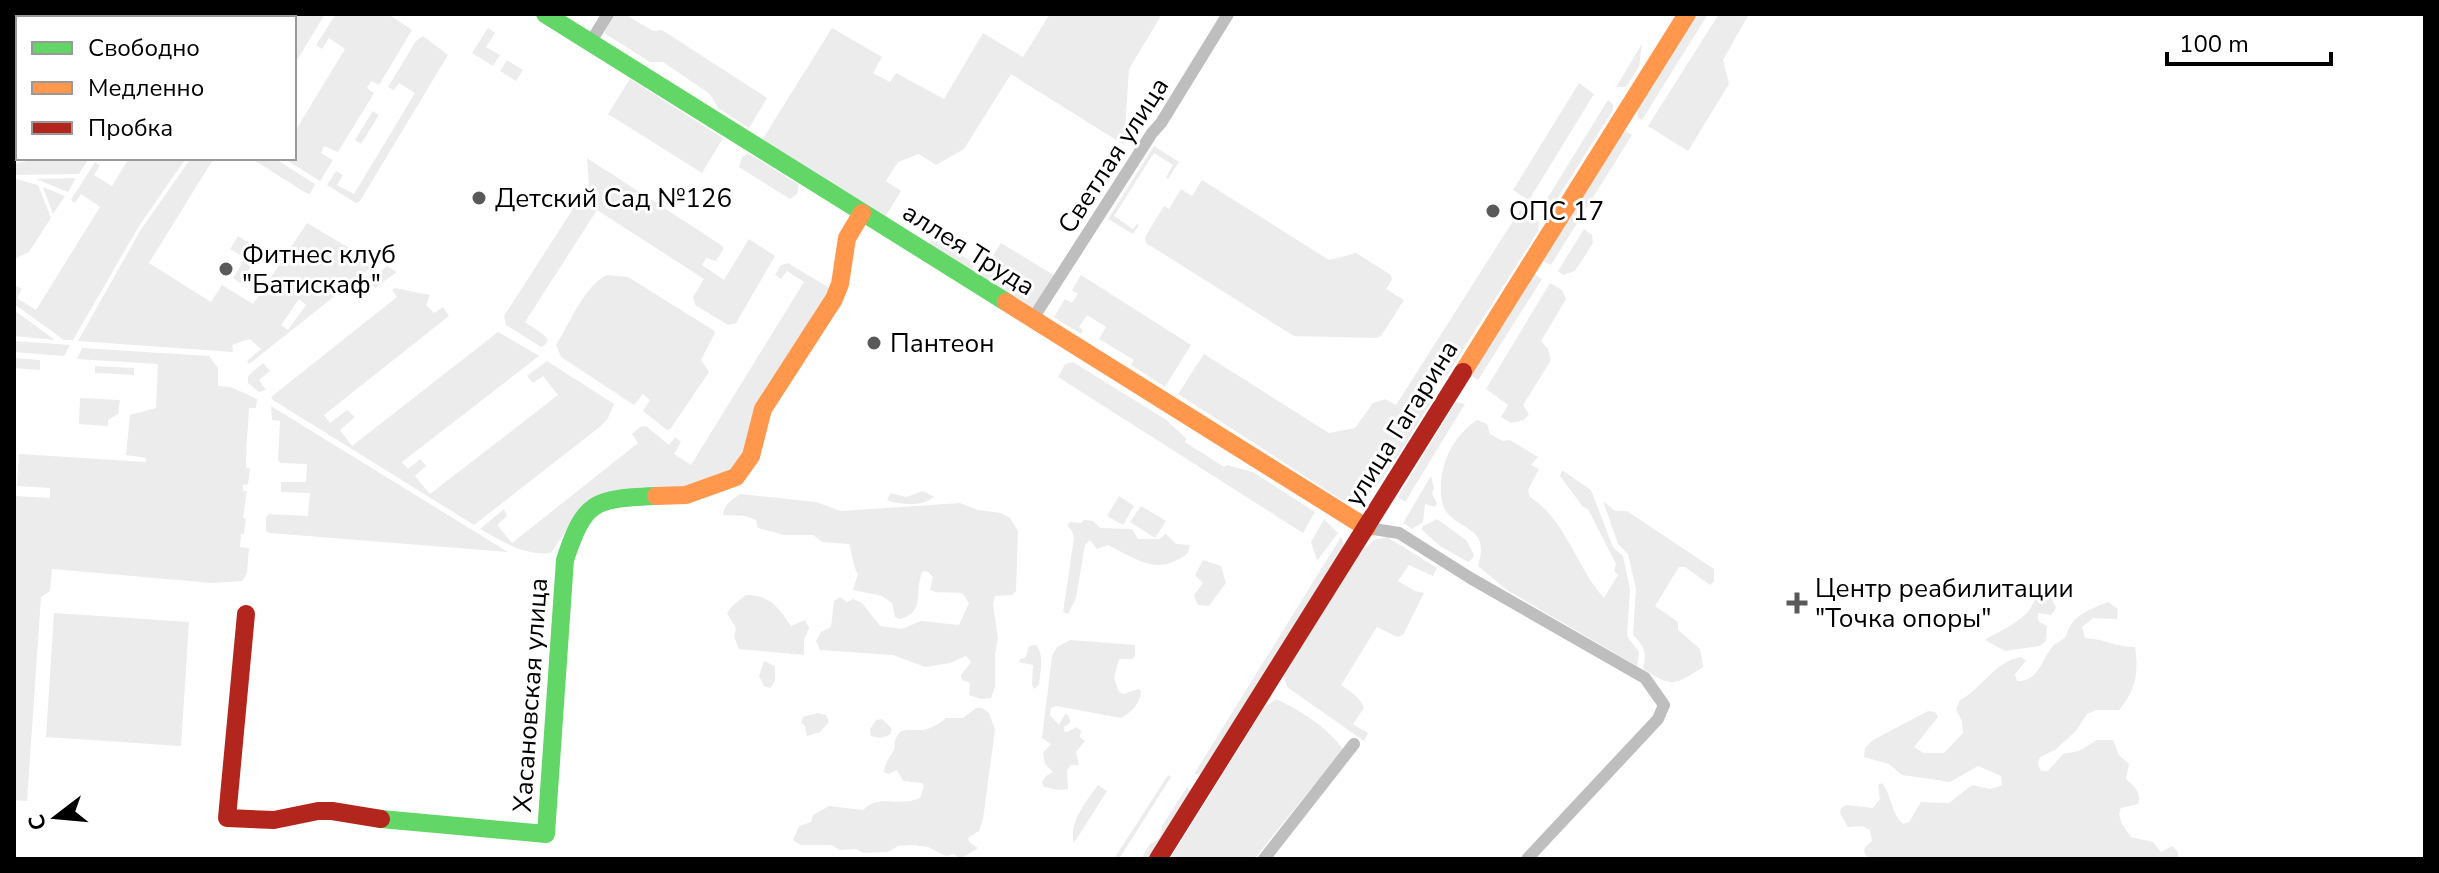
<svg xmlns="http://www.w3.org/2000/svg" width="2439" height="873" font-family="'Nunito Sans',sans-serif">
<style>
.green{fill:#ececec;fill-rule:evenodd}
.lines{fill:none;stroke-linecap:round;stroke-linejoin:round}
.street{stroke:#bebebe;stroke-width:12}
.fast{stroke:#63d668;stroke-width:18}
.slow{stroke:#ff974d;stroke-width:18}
.jam{stroke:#b3261e;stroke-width:18}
.poi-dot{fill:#595959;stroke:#fff;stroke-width:3}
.labels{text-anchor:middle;stroke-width:6;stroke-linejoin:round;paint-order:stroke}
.street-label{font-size:26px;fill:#000;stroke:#fff}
.poi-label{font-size:26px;fill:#000;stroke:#fff;text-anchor:start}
</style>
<rect width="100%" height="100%" fill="#fff"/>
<!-- green -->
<path class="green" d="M149,14H229L227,18H147Z
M275,14H325L294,65V18H272Z
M336,14H388L412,30L379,85L371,81L367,88L374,93L338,152L324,146L321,153L333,160L320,181L283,158H294V133L345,49L329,38L322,49L316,45Z
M615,14H625L653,31L662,30L767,98L749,128L718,108L710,94L663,62H650L604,33Z
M1050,14H1162L1129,69L1124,145L1011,74L964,149L936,165L919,154L898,162L886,181L901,191L885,217L762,140L832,28L882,57L873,73L890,82L896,73L944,99L983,33L1023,57Z
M1695,14H1708L1642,120L1638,118L1637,109Z
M1719,14H1749L1723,60L1729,84L1688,151L1648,126Z
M488,28L495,33L486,47L500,55L493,66L472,53Z
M423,36L448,55L360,201L356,203L327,185L336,171L343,175L337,185L354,194L415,93L399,83L394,90L388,87L416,41Z
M1642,44L1639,67L1626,87H1616Z
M507,60L523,70L516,81L500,71Z
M630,79L723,138L702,173L608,114Z
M1579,83L1594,94L1529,200L1513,190Z
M1608,100L1613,104V110L1551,209L1543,211L1540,210Z
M373,111L379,115L361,144L355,140Z
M1624,130L1632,135L1551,265L1543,261Z
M1154,146L1179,162L1168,179L1166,177L1173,165L1154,153L1114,216L1133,229L1137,224L1139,225L1133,234L1108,219Z
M748,153L799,185L797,194L790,199L739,167L742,157Z
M41,158H89L79,174L14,175V164Z
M129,158H186L139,226L73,340H64L14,304L16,286L22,289L17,298L36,310L100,207L81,194L75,203L71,200L95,162L100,165L94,175L112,186Z
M191,158H214L149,263L211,302L222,285L253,304L307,223L366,258L370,265L369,269L249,364L247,361L261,349L250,339L232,345L233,352L78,341L140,231ZM299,299L306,305L288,330L281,325Z
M251,158H274L315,184L310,194L306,193Z
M587,158L721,245L724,248L716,261L706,258L702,265L724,280L749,239L775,256L736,323L728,325L695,305L693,297L704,279L597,210L525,322L544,335L548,340L545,345L541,347L506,325L504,316L589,184Z
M76,178L68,192L36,179Z
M16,179L38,185L51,218L29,252L14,259V182Z
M1202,180L1329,260L1356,253L1391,275L1392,280L1386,289L1404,300L1381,336L1376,338L1294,336L1146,243L1145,237L1164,206L1169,209L1181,189L1192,196Z
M43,187L65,196L53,214Z
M1520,210L1539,222L1538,231L1447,375L1441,378L1429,372L1420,387L1429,395L1430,404C1418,422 1381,487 1366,497C1359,501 1351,501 1342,500L1178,394L1204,354L1329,433L1355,428L1373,403L1385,399L1396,405Z
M1584,229L1592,235L1593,243L1575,271L1563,275L1558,271Z
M238,236L249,243L244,252L255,260L240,283L233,278L245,258L230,249Z
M933,237L975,264L971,271L929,244Z
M1001,243L1057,277L1035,311L980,276Z
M788,263L831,289L747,451L736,467L685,490L582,507L551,553C524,556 503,542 480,529L504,509L507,516L497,525L512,543L638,443L632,434L640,427L646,426L669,445L675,437L681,442L674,454L691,465L804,282L787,271L781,279L775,275L781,265Z
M387,266L397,272L375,288L369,282Z
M1534,274L1542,279L1478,380L1470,375Z
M607,275L628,277L713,330L715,333L701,360L709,372L671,428L667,430L643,411L650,400L643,394L634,405L561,357L556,345C570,323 584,286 607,275Z
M1081,275L1191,345L1165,387L1131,365L1134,360L1099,339L1106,327L1087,315L1079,327L1083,330L1081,334L1054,317L1065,299L1072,303L1078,294L1072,290Z
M1550,283L1562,290L1566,299L1541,341L1548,349L1551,360L1523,405L1529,414L1524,420L1511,423L1501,417L1508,405L1486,389Z
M395,288L430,295L426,305L434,313L443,307L449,316L324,415L330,423L347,410L355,417L340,430L352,446L498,332L539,356L402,462L408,469L420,459L426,466L415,476L430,494L558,395L543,376L533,383L527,376L547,361L614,404L608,418L601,426L474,525L273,400L271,397L397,297L392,290Z
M14,310L55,340L14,336Z
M14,341L70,345L64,356L14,352Z
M82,348L209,356L218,368V386L231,387L257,399L256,408H249C248,430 246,444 246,468H250L248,484L243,485V491H247L243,518L246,519L244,534H241L240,547L249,548L247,573L242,581L212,583L52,569L50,591L41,597L27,801L14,800V501L16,496L50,498V488L17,486L19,454L146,462V458L126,455L130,415L156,408L158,364L77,359Z
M14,358L40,360V370L14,368Z
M1073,362L1165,419L1186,438L1185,442L1224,467L1227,465L1253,472L1315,512L1303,533L1058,377L1065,364Z
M263,363L270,371L259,380L266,390L259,392L248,383V376Z
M95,366L134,368V375L95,373Z
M80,398L120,400L118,414L108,420V426L79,424Z
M1456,402L1465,404L1405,502L1398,497Z
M271,406L508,552L270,533L266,531V517L269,514L308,516L310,493L281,492V482H306L307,464L280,463L278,460L280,421L272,420Z
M1477,420L1487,424L1490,434L1503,441L1510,440L1538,457L1531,465L1539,469L1528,490L1530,497C1566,520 1576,567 1604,598L1618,575L1614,571L1616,564L1588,509L1583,507L1560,476L1562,470L1591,490L1613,547L1623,556L1630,589L1627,636L1639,652L1637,666L1507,590L1478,566C1489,529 1467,533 1447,513C1443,508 1442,502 1441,495C1439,465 1452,437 1477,420Z
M1431,476L1434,488L1432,494L1437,503L1435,507L1425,504L1423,522L1412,529L1403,523Z
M923,491L934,497C922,507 900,505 887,500L891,493L906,497Z
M741,494L816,502L841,511L960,503L978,510L1001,513L1010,518L1018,531L1016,591L1012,595L995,596L993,604L998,638L995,655V687L991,698L981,699L969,695L970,683L962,680L961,675L971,662L966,656L950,663L925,667L893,655L820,650L816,641L821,632L831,627L834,601L840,597L847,602L853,599L862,603L880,626L902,629L921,621L959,625L969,603L962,593L936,592L930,590L933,577L928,572L923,571C913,590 927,612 900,619L895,617L892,603L882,596L853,590L858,574C852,565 853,554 849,544L822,542L813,535H784L758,528L756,520L745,516L723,515C724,504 732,499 741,494Z
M1119,496L1134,506L1123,525L1107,516Z
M1603,501L1615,511H1627L1714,569V582L1710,585L1685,567H1679L1655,606L1678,622V630L1700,649L1703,667C1674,686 1672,687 1643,669C1647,654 1645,646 1633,635L1636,589L1628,554L1618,544Z
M1141,506L1166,521L1155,538L1130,522Z
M1324,519L1338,533L1317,561L1311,542Z
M1437,519L1466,540L1474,554L1472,559L1468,562L1440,546L1422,530L1423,526Z
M1084,520L1093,521L1100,528L1132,529L1138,539H1159L1166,534L1176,544L1190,545L1188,553C1158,577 1138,560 1108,545L1097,549L1090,540L1085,545L1076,598L1068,614L1063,612L1074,538L1072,531L1067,525L1070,522L1081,523Z
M1341,537L1344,544L1341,556L1202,775L1194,774Z
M1387,537L1437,568L1433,576L1409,565L1398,581L1415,591L1424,593L1403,635L1397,637L1377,627L1341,685C1351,692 1359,696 1364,708L1353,724L1368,733L1364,741L1287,687L1284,678L1285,669L1358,554L1374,540Z
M1203,560L1221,566L1226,583L1209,606L1198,605L1194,595L1203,583L1195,575Z
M2042,593L2051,596L2056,608L2051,615L2038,613V621L2047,626L2046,641L2040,646L2005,651L1985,640C1999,631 2013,626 2026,614C2033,607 2033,598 2042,593Z
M746,595C770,595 778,607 791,626L805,620L809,628L804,640V655L739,649L734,637L736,628L727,613L732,606Z
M2108,602L2118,609L2117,619L2093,618L2082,627L2085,638C2104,639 2117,647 2135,647C2139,672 2136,690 2119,710H2096L2087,714L2076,731L2055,750L2040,757L2038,764L2041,771H2048L2063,754L2079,751L2097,740H2113L2119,755L2129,764L2126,779C2134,786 2142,793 2138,804L2121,808L2119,814L2122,824L2131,837L2153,842L2161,852L2172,846L2178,852V859H1869L1864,852L1865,847L1872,841L1870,830L1862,826L1848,827L1840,813L1841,808L1846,805L1873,808L1880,799L1878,785L1882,783C1892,796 1891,813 1903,824L1909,822L1921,802L1949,803L1972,785L1990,789L2002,785L2001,776L1978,766L1950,782L1902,775L1889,764L1864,757L1865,748L1873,740L1928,711L1935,712L1938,717L1914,747L1924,753H1944L1963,733L1962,721L1956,710L1960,700C1982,689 1993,662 2021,657L2026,661L2015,674L2017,681C2041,681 2041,658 2054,645C2058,642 2062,640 2066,637C2070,616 2090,609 2108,602Z
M54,613L189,622L181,746L46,737Z
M1070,640L1135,645V656L1132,659H1119L1114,678L1119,692L1124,694L1138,689L1141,691C1140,704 1132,712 1121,718L1056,706L1051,708L1050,715L1059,725L1065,714L1068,715L1071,722L1064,727V731L1067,732L1077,727L1081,731L1080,737L1085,741L1076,752L1079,765H1071L1067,770L1068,789L1058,790L1044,787L1042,782L1046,776L1053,772L1045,764L1043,753L1051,744L1042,738L1052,656L1057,647Z
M1036,645C1045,655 1040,673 1039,685L1034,689L1032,685L1033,665L1019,662L1020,659L1025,658L1029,646Z
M764,661L775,666V681L770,688L764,686L759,676Z
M1276,699C1300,710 1328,728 1343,749L1254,859H1170L1264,708Z
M976,708H982L989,713L995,730L983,819L979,831L968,838L969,842L978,848L960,859L954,854L946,856L928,847L912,845L898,846L888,852L863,853L856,849L840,850L831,845H801L793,840L799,826L811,822L813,815L829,806L863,810C881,793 895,808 920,798L924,786L922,783L903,781L897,770L889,774L884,772C886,758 891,758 895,747C895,745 894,743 895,741C899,725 912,731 923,730C930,729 941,723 946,718H963Z
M818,713L826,715L829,722L820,732L807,736L805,726L801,722L803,717Z
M882,719L892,729L890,735L880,738L871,736L870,729L876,720Z
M1168,775L1171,777L1119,859H1114Z
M1098,785L1107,791L1074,843C1068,823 1087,800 1098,785Z
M1187,787L1191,791L1150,859H1141L1150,844L1160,838L1162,826Z"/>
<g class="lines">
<!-- street -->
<path class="street" d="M590,43L608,14
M1032,320L1152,133L1161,123L1228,14
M1367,528L1399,533L1472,579L1645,678L1664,705L1658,719L1527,859
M1264,859L1354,744"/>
<!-- fast -->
<path class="fast" d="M545,14L1006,302
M381,819L546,834L565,560C585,499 595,499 656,496"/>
<!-- slow -->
<path class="slow" d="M1006,302L1367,528
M1463,372L1687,14
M656,496L686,495L736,477L751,456L763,409L834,299L840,284L847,238L862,213"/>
<!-- jam -->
<path class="jam" d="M246,614L227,818L274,820L318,811H332L381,819
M1158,859L1463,372"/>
</g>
<!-- markers -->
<g class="poi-dot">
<circle cx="479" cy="198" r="8"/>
<circle cx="1493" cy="211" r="8"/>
<circle cx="226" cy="269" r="8"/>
<circle cx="874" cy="343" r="8"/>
<path d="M1793 591h8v8h8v8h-8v8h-8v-8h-8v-8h8z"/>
</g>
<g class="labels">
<!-- street labels -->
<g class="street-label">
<text transform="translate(1113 155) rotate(-57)" y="9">Светлая улица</text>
<text transform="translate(969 249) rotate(32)" y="9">аллея Труда</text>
<text transform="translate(1401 423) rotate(-58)" y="9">улица Гагарина</text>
<text transform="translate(530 695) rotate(-86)" y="9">Хасановская улица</text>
</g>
<!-- poi labels -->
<g class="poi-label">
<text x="495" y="207">Детский Сад №126</text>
<text x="1509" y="220">ОПС 17</text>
<text x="242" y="263">Фитнес клуб<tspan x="242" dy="30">"Батискаф"</tspan></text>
<text x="890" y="352">Пантеон</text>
<text x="1815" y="597">Центр реабилитации<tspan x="1815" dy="30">"Точка опоры"</tspan></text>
</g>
</g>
<!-- border -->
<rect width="2439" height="873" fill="none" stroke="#000000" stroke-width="32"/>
<!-- legend -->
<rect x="16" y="16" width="280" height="144" fill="#ffffff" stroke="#999999" stroke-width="2"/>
<rect x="32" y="42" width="40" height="12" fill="#63d668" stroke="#999999" stroke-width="2"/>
<text x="88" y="56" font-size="24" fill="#000000">Свободно</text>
<rect x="32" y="82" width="40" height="12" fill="#ff974d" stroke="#999999" stroke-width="2"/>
<text x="88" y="96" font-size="24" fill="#000000">Медленно</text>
<rect x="32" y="122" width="40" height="12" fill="#b3261e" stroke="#999999" stroke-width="2"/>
<text x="88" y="136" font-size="24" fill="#000000">Пробка</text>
<!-- north arrow -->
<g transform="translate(56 817) rotate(254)" stroke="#ffffff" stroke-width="6" paint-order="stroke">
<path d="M0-6L14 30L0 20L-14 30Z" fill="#000000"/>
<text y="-12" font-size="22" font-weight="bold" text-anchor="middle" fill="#000000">С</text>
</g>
<!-- scale -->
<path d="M2167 52v12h164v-12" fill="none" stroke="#000000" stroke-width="4"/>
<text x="2179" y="52" font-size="24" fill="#000000" stroke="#ffffff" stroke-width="6" paint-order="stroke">100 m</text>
</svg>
